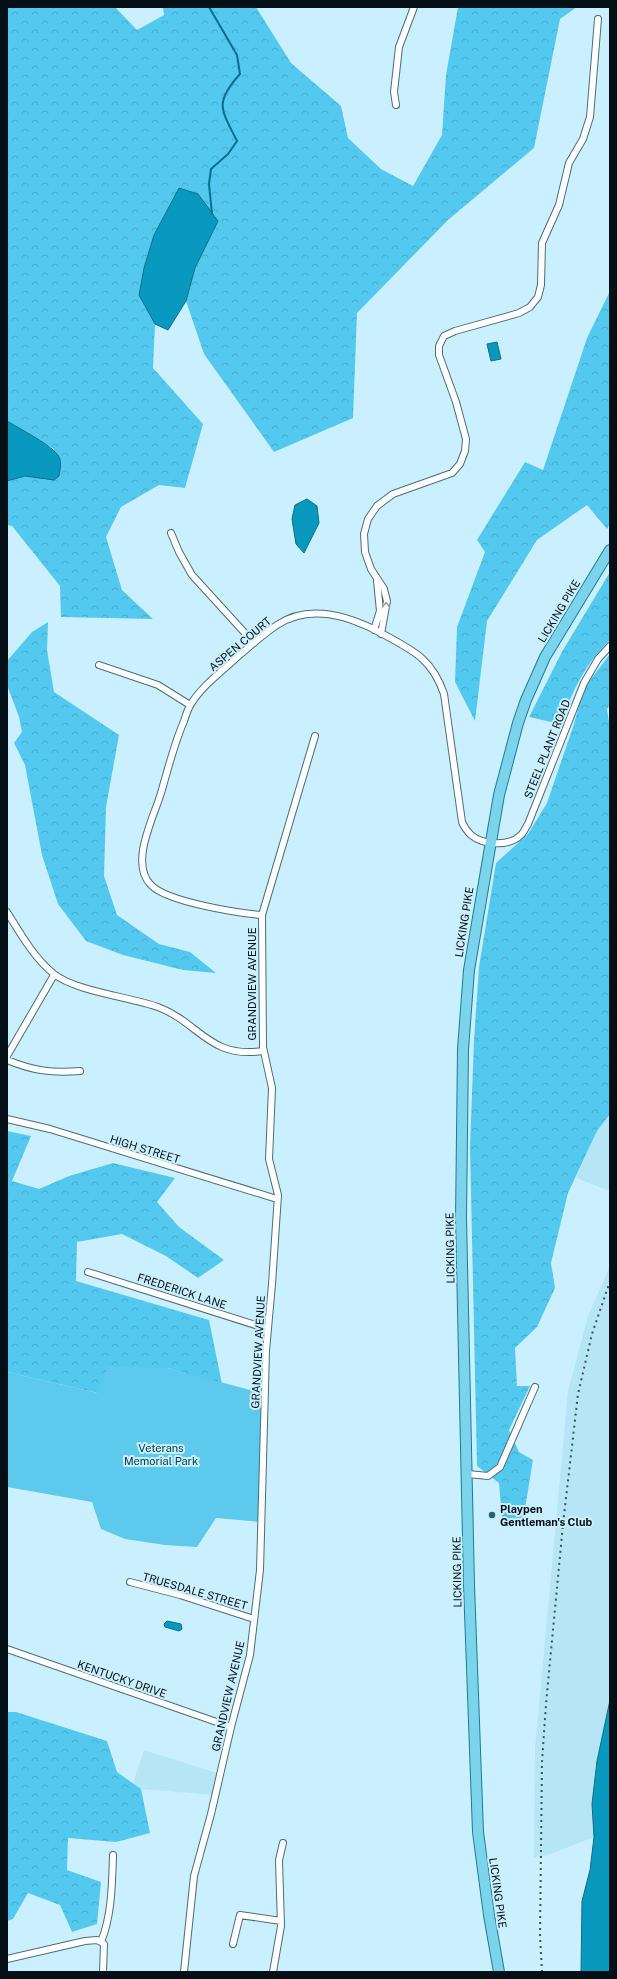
<svg xmlns="http://www.w3.org/2000/svg" width="617" height="1979" font-family="'Public Sans',sans-serif">
<style>
.built{fill:#b6e5f6}
.forest{fill:url(#forest-crowns)}
.park{fill:#5cc9ed}
.water{fill:#0a99be;stroke:#08708b}
.lines{fill:none;stroke-linecap:round;stroke-linejoin:round}
.stream{stroke:#08708b;stroke-width:2}
.street-casing{stroke:#4b6d7a;stroke-width:8}
.primary-casing{stroke:#197d99;stroke-width:12}
.street{stroke:#fff;stroke-width:6}
.primary{stroke:#7cd4ec;stroke-width:10}
.rail{stroke:#3e5259;stroke-width:2;stroke-dasharray:2 4;stroke-linecap:butt}
.oneway{stroke:#9b9fa1}
.poi-dot{fill:#226377;stroke:#caf0ff;stroke-width:1.5}
.labels{text-anchor:middle;stroke-width:4;stroke-linejoin:round;paint-order:stroke}
.street-label{font-size:11px;fill:#041015;stroke:#caf0ff}
.park-label{font-size:11px;fill:#003847;stroke:#caf0ff}
.poi-label{font-size:11px;font-weight:bold;fill:#041015;stroke:#caf0ff;text-anchor:start}
</style>
<defs>
<pattern id="forest-crowns" width="20" height="18" patternUnits="userSpaceOnUse"><rect width="20" height="18" fill="#54c9ef"/><path d="M2 6a3 3 0 1 1 6 0M12 15a3 3 0 1 1 6 0" fill="none" stroke="#48accc"/></pattern>
</defs>
<rect width="100%" height="100%" fill="#caf0ff"/>
<!-- built -->
<path class="built" d="M610,1114V1191L576,1178L597,1131Z
M610,1266V1700L597,1761L592,1804L594,1837L548,1855L534,1857L535,1749L568,1391L588,1316Z
M144,1750L220,1774L215,1795L141,1789L133,1783Z"/>
<!-- forest -->
<path class="forest" d="M7,7H115L137,30L164,15L163,7H256L291,63L341,106L348,138L381,169L413,186L442,135L446,75L458,7H577L560,19L534,148L448,220L357,313L353,418L274,452L204,354L186,301L195,268L218,221L198,194L179,188L154,235L144,268L139,295L155,324L153,368L203,424L185,488L159,485L121,507L106,537L122,590L153,619L61,617L60,586L12,526L7,525V481L25,476L47,479L54,449L7,421Z
M610,291V524L607,529L587,505L537,540L487,621L475,721L455,682L457,627L485,552L477,540L525,462L543,470L587,338Z
M610,572V640C583,666 574,690 560,724L529,717L563,650Z
M48,622L47,650L54,692L119,735L106,807L104,876L117,915L159,944L190,952L216,973L183,970L123,955L86,941L58,904L42,855L25,765L14,743L22,732L19,717L7,685V661L32,632Z
M610,654V705L607,709L610,729V1114L597,1131L568,1193L551,1263L555,1288L537,1327L515,1348L517,1386H530L509,1430L519,1452L533,1460L523,1521L502,1519L499,1483L477,1466L470,1147L474,1040L479,967L496,863L528,834L547,803L573,727L584,688Z
M7,1131L31,1136L12,1181L39,1189L69,1176L113,1163L175,1178L157,1202L179,1227L224,1260L198,1278L166,1256L122,1234L77,1242L76,1281L209,1320L222,1384L167,1368L137,1416L98,1393L7,1372Z
M7,1712H16L107,1741L117,1772L141,1789L150,1833L116,1842L68,1838L67,1870L101,1882L97,1924L72,1932L60,1905L28,1893L13,1919L7,1921Z"/>
<!-- park -->
<path class="park" d="M108,1366L167,1368L265,1394L261,1522L216,1518L197,1547L165,1545L125,1539L101,1529L92,1502L7,1487V1372L98,1393Z"/>
<!-- water -->
<path class="water" d="M179,188L198,194L218,221L195,268L186,301L168,330L155,324L139,295L144,268L154,235Z
M497,342L501,359L491,361L487,344Z
M7,421C18,428 54,446 59,457C62,463 60,469 59,476L54,480L25,476L7,481Z
M307,499L317,506L319,523L304,553L296,544L292,519L295,505Z
M167,1621L181,1624L182,1629L179,1631L165,1627L164,1624Z
M610,1700V1972H581L582,1901L590,1870L594,1837L592,1804L597,1761Z"/>
<g class="lines">
<!-- stream -->
<path class="stream" d="M209,7L237,55L240,74C214,103 221,109 237,141L228,154L211,169L209,184L212,214"/>
<defs>
<path id="street" d="M396,105L394,92L399,47L414,7
M171,533L179,552L192,575L254,643
M374,630L380,611L377,581
M381,634L387,601L384,589L371,569L365,552L364,534L368,519L377,506L393,494L452,473L460,464L465,451L466,439L456,402L439,355V346L444,336L455,331L519,313L530,307L538,297L541,285L542,243L559,205L569,163L583,139L590,117L598,19
M99,665L158,685L190,705
M7,912C20,933 34,958 54,974C75,991 130,997 158,1007C200,1023 209,1059 263,1051
M262,915C238,913 167,902 151,885C129,863 154,817 161,793C168,769 174,744 184,721C186,715 188,708 191,704C202,686 220,673 235,659C248,648 262,635 277,625C310,603 349,616 381,633C412,650 432,658 444,694L462,822C464,827 467,831 471,835C483,845 509,847 521,835C524,832 526,827 528,824L584,683L598,659L610,646
M7,1056L54,975
M7,1060C34,1071 51,1073 80,1071
M7,1119L50,1129L277,1199
M88,1272L268,1329
M468,1474L488,1476L500,1467L535,1387
M130,1582L180,1595L254,1619
M7,1649L231,1727
M101,1942C112,1915 112,1884 113,1855
M101,1942L104,1944L103,1972
M233,1944L240,1915L281,1921
M7,1959L85,1941L97,1940L101,1942
M184,1972L194,1876L211,1814L231,1727L250,1655L260,1570L266,1351L272,1284L278,1195L269,1159L272,1088L263,1047L262,915L315,736
M273,1972L281,1926L279,1860L283,1843"/>
<path id="primary" d="M499,1972L489,1915L478,1832L469,1585L461,1218L463,1049L469,970L499,795L518,723L526,700L545,657L610,550"/>
</defs>
<!-- street casing -->
<use href="#street" class="street-casing"/>
<!-- primary casing -->
<use href="#primary" class="primary-casing"/>
<!-- street -->
<use href="#street" class="street"/>
<!-- primary -->
<use href="#primary" class="primary"/>
<!-- rail -->
<path class="rail" d="M542,1972L540,1935L542,1762L546,1704L563,1524L578,1394L592,1334L610,1281"/>
</g>
<!-- one-way arrows -->
<defs><path id="oneway-chevron" d="M-2-3.5L2.5 0L-2 3.5" fill="none" stroke-width="1.6" stroke-linecap="round" stroke-linejoin="round"/></defs>
<use class="oneway" href="#oneway-chevron" transform="translate(386 605) rotate(-89)"/>
<!-- markers -->
<circle class="poi-dot" cx="492" cy="1515" r="4"/>
<g class="labels">
<!-- street labels -->
<g class="street-label">
<text transform="translate(559 611) rotate(-59)" y="4">LICKING PIKE</text>
<text transform="translate(240 644) rotate(-40)" y="4">ASPEN COURT</text>
<text transform="translate(547 749) rotate(-68)" y="4">STEEL PLANT ROAD</text>
<text transform="translate(464 922) rotate(-81)" y="4">LICKING PIKE</text>
<text transform="translate(252 984) rotate(-90)" y="4">GRANDVIEW AVENUE</text>
<text transform="translate(145 1149) rotate(17)" y="4">HIGH STREET</text>
<text transform="translate(450 1248) rotate(-91)" y="4">LICKING PIKE</text>
<text transform="translate(182 1291) rotate(18)" y="4">FREDERICK LANE</text>
<text transform="translate(258 1352) rotate(-87)" y="4">GRANDVIEW AVENUE</text>
<text transform="translate(457 1572) rotate(-91)" y="4">LICKING PIKE</text>
<text transform="translate(195 1591) rotate(16)" y="4">TRUESDALE STREET</text>
<text transform="translate(122 1679) rotate(19)" y="4">KENTUCKY DRIVE</text>
<text transform="translate(228 1696) rotate(-77)" y="4">GRANDVIEW AVENUE</text>
<text transform="translate(498 1893) rotate(82)" y="4">LICKING PIKE</text>
</g>
<!-- park labels -->
<g class="park-label">
<text x="161" y="1452">Veterans<tspan x="161" dy="13">Memorial Park</tspan></text>
</g>
<!-- poi labels -->
<g class="poi-label">
<text x="500" y="1513">Playpen<tspan x="500" dy="13">Gentleman's Club</tspan></text>
</g>
</g>
<!-- border -->
<rect width="617" height="1979" fill="none" stroke="#041015" stroke-width="16"/>
</svg>
